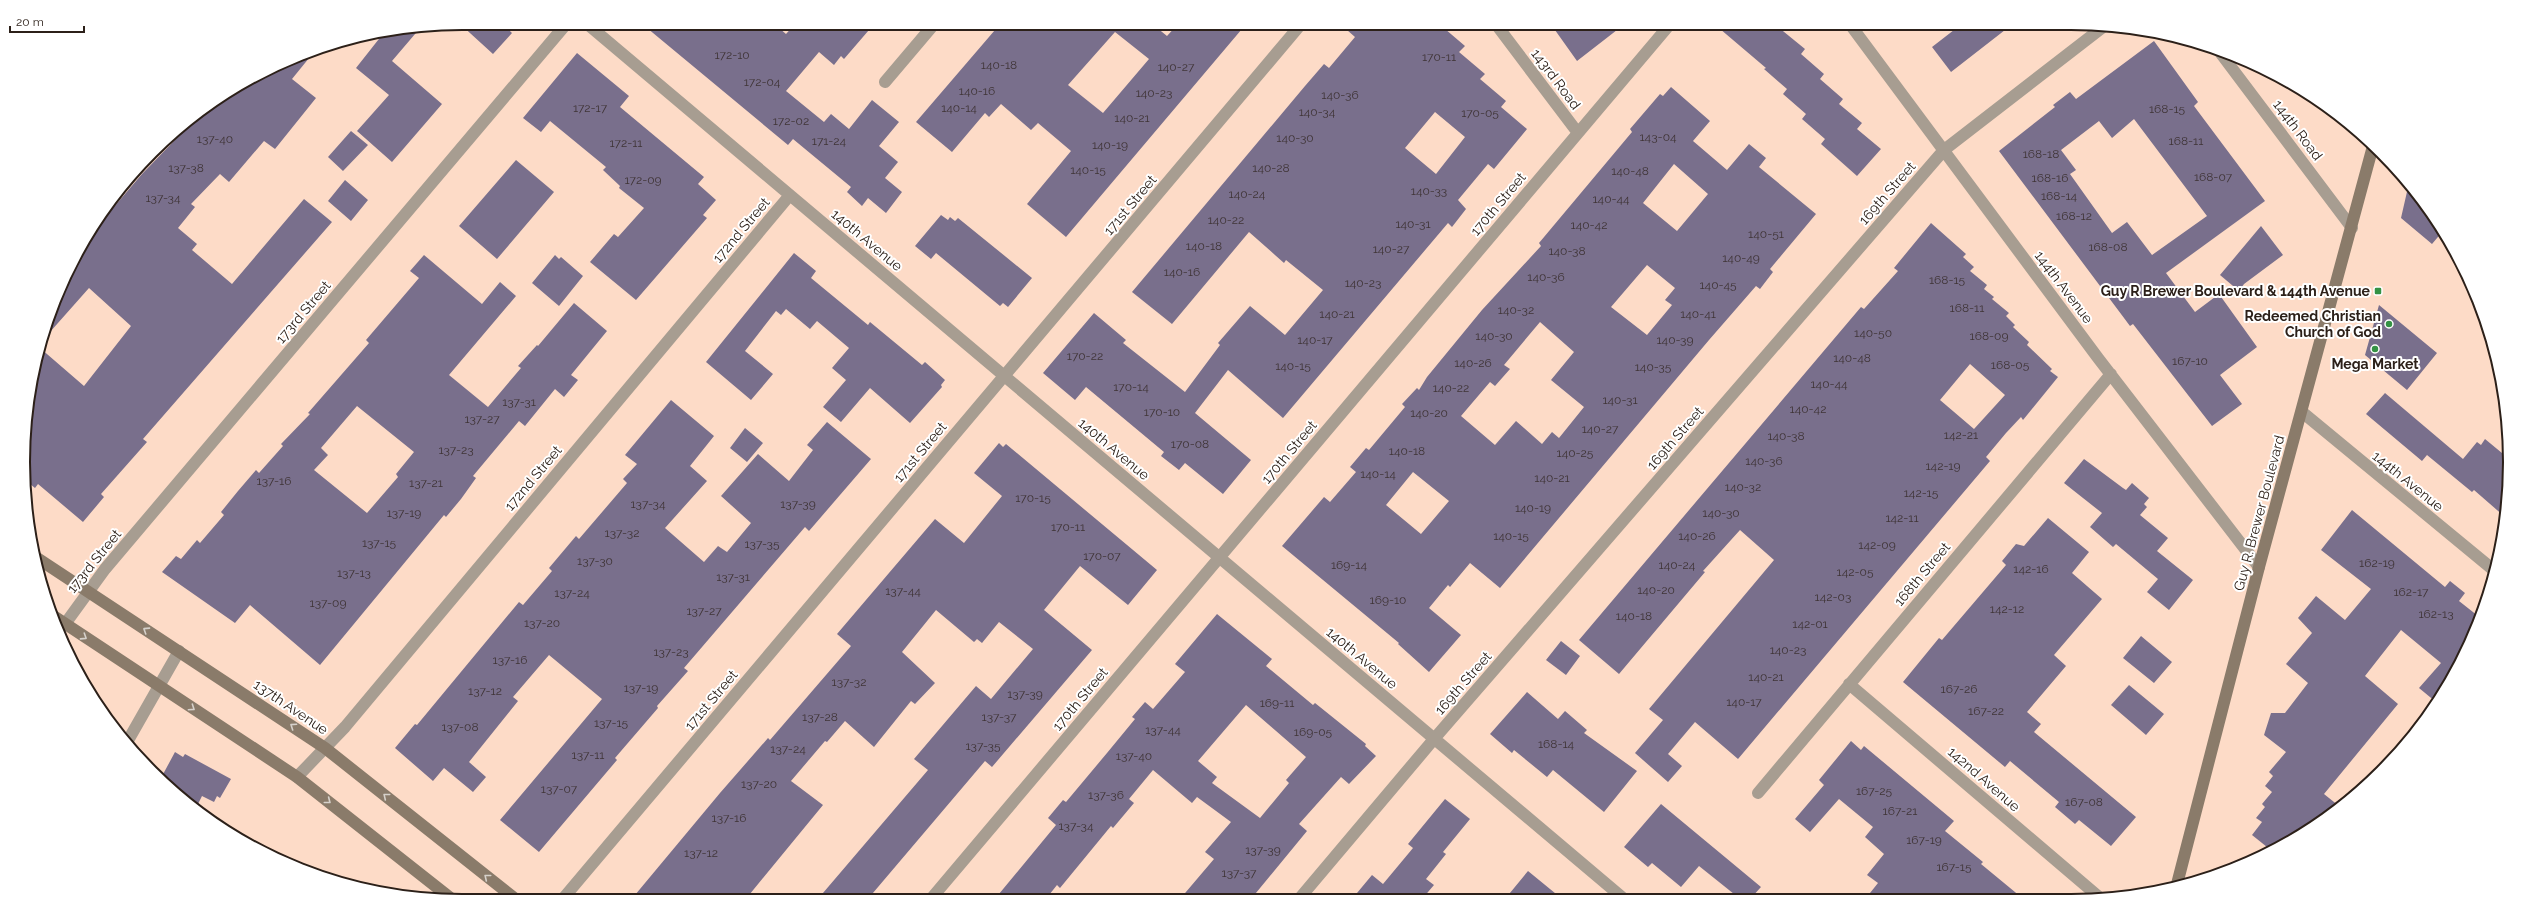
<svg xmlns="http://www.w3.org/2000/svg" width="2533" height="924" font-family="Raleway,sans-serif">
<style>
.building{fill:#796f8c;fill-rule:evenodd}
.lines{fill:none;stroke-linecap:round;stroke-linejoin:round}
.street{stroke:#a79d91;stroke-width:12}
.secondary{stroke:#8a7b6a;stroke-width:12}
.oneway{stroke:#d6d1cb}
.poi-dot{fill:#349244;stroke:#fff;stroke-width:1.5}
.labels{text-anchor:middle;stroke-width:4;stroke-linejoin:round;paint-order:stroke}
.number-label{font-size:12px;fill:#3f3436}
.street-label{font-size:14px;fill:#2c2019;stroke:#fff}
.poi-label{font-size:14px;font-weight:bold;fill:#2c2019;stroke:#fff;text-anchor:end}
.rim{fill:none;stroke:#2c2019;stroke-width:2}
</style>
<rect width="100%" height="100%" fill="#fddbc7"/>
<!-- building -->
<path class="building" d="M459,23H501L512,33L493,54Z
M641,23H773L786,34L796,23H875L844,59L841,56L834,65L819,52L786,91L824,122L831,114L849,129L872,100L899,122L879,146L898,162L885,178L902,192L886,213L868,198L862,206L847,192L851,187L793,139L788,145Z
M1001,23H1151L1167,36L1179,23H1247L1066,237L1027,204L1071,151L1038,123L1031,130L1001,104L989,117L985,113L952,152L916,122ZM1115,32L1149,59L1103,113L1068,85Z
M1339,23H1438L1465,46L1459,52L1485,74L1480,79L1506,101L1501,107L1527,129L1494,169L1488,164L1458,200L1466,209L1452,227L1448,223L1283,418L1228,370L1195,413L1251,460L1223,494L1185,463L1179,470L1161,456L1164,452L1086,387L1075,400L1043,373L1094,313L1126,340L1123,343L1185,392L1220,345L1218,343L1250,306L1285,335L1323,290L1286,260L1284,263L1249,232L1172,324L1132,292L1305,86L1324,64L1329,68L1355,37ZM1435,112L1465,137L1436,174L1405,148Z
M1550,23H1626L1577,61Z
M1713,23H1773L1805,49L1801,54L1824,74L1820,79L1843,99L1839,104L1862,123L1857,129L1881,149L1857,176L1821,144L1825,139L1802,119L1806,114L1783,94L1787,89L1764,69L1766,68Z
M1963,23H2014L1951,72L1932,47Z
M417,27H421L392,61L442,104L392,162L357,131L389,95L356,68L386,30Z
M2154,41L2198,102L2194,106L2265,201L2166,273L2195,312L2219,294L2257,347L2220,375L2242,404L2212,426L2133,324L2130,326L1999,151L2055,107L2053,105L2070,92L2076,99ZM2134,119L2207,216L2152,255L2127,222L2112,233L2070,174L2076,170L2061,150L2099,121L2112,138Z
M318,47L292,79L316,98L275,149L264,141L229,182L220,174L191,204L195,207L178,228L197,244L192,250L232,284L304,199L332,222L143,439L147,442L101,494L104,497L83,522L38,484L35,488L24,479L27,404L40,348L84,386L131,326L89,288L42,341L46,321L79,248L142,174L207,107L243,82Z
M577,53L629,96L620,107L704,177L698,184L716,200L703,215L707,218L636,300L590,262L614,234L618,237L644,208L619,188L620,186L603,170L606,167L550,121L541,132L523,118Z
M1671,87L1710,121L1693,141L1727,170L1749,144L1766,158L1759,167L1816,214L1770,269L1773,272L1760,289L1756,286L1709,340L1500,588L1470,563L1450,587L1448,585L1429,608L1461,635L1429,672L1398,644L1399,643L1282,546L1324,497L1330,502L1356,472L1350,467L1366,448L1369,450L1405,407L1402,404L1417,388L1419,390L1427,377L1482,310L1541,246L1539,243L1632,132L1630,129L1660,94L1663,96ZM1674,164L1708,194L1677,231L1643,203ZM1647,265L1675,288L1665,300L1672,305L1647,335L1611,307ZM1540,322L1574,352L1551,380L1584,407L1559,438L1552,432L1542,444L1516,421L1495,445L1461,416L1490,382L1495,386L1510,369L1504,365ZM1413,472L1449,501L1421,534L1386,505Z
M351,131L368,145L343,171L328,157Z
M516,160L554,192L497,259L459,226Z
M345,180L368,200L351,221L328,201Z
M2409,183L2443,231L2432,244L2401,218Z
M941,215L948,220L950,217L955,221L958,218L1032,278L1008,307L1003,303L1000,306L936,253L931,259L915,246Z
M1931,223L1966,254L1963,257L1974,267L1970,271L1987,285L1984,289L1994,297L1992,299L2009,313L2006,316L2015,325L2013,327L2029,342L2027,345L2052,369L2050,371L2058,377L2023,420L2021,417L2006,433L1986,457L1990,461L1738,759L1695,722L1668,754L1682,766L1668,782L1635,753L1663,720L1649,709L1774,560L1740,530L1703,571L1705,572L1619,674L1579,640L1861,307L1864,309L1898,271L1894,268ZM1970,364L2005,395L1974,429L1940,400Z
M2261,226L2283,255L2244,284L2239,291L2220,275Z
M794,253L816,271L811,278L868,325L870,322L922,365L925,362L945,380L941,385L942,387L910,423L870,388L841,422L823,407L846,380L832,368L849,348L817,321L810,329L786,309L781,315L776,311L745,351L773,374L751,400L706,362Z
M424,255L482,304L500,282L516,296L449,375L488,407L521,368L518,366L537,345L538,346L574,303L607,331L571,375L578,380L564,397L555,389L525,426L519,421L473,476L476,478L461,499L446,517L444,515L320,665L250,605L235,623L162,572L176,556L181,559L197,540L200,543L224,515L221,512L238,491L256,470L259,473L283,446L281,444L310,414L308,413L369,343L366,340L419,278L410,271ZM357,406L414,452L396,474L398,477L367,513L314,470L328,455L321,448Z
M555,255L559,259L561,257L583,276L559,306L532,283Z
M2379,305L2437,353L2407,390L2365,355Z
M2385,393L2463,459L2477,442L2481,445L2485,439L2508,458L2509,491L2505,517L2474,490L2472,492L2427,455L2422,461L2366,414Z
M671,400L714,436L690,466L707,481L665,528L704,562L718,546L727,552L751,523L721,496L758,454L789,481L813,450L807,445L827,422L871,459L809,531L805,527L684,668L688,671L657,706L658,708L615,758L617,760L539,852L500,820L602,699L549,655L513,697L518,701L469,762L486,777L473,792L444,768L433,781L395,748L415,724L417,725L519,602L523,605L552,571L549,568L576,536L579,539L627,483L623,479L637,464L625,455Z
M745,428L763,443L747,462L730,448Z
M999,443L1003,447L1006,444L1157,570L1128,605L1080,566L1044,610L1092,650L992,767L985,761L867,900H817L928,770L914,759L976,686L991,699L1033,649L999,622L982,643L977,639L974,642L936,610L902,652L935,683L915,704L911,701L874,747L845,721L827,742L825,741L791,781L823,805L745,900L630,901L720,793L768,738L770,740L851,646L837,634L935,519L964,543L1002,496L974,473Z
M2084,459L2123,488L2126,490L2132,483L2149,498L2144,504L2147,507L2140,515L2168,538L2157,551L2193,580L2169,610L2147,592L2158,579L2116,544L2113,547L2090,527L2102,513L2064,483Z
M2352,510L2445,587L2450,581L2465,593L2459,601L2478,616L2451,682L2436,702L2419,688L2441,663L2401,630L2365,676L2398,704L2324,794L2339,806L2272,851L2252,835L2262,822L2256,818L2265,807L2262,804L2272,792L2265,786L2273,776L2269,772L2286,752L2264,735L2271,713H2285L2308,683L2286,664L2312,633L2298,618L2316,596L2345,620L2371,589L2321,550Z
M2048,518L2089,552L2072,573L2102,599L2054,655L2066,666L2027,712L2041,724L2034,732L2136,817L2111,846L2079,820L2075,824L2055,807L2059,802L2010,761L2005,767L1903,682L1939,638L1942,640L2006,565L2002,561L2016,544L2024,546Z
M1217,614L1272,659L1266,666L1313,705L1315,703L1366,744L1365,746L1376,756L1349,784L1341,777L1299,824L1307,831L1251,899H1180L1214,859L1205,852L1231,822L1197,797L1192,803L1153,770L1129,799L1134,803L1113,828L1111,826L1060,888L1057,885L1045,900H994L1056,825L1048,818L1063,800L1066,802L1107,753L1135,719L1132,717L1145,702L1153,709L1185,672L1175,664ZM1246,705L1306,757L1286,780L1289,783L1260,818L1212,783L1217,777L1198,761Z
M2141,636L2172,662L2154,683L2123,658Z
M1561,641L1580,656L1566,675L1546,660Z
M2129,685L2164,714L2146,735L2111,705Z
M1527,692L1558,719L1565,711L1587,730L1584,733L1637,771L1604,812L1553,770L1547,777L1514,750L1512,753L1490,734Z
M1851,741L1861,750L1864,746L1954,821L1945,831L1983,862L1981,864L2021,897L1866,898L1878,883L1867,875L1884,854L1865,837L1873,827L1839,799L1810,832L1795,819L1824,785L1819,780Z
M175,752L183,757L185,754L231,779L220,798L217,796L214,802L202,796L195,810L161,778Z
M1445,799L1470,819L1443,852L1446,854L1426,879L1434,885L1422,899H1352L1372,875L1383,884L1413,848L1408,844Z
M1661,804L1761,887L1751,898H1739L1699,866L1681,887L1652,863L1648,867L1624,847Z
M1528,871L1561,898L1505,899Z"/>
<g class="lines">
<!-- street -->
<path class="street" d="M586,23L1623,898
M1495,23L1578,133
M1849,23L2098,358L2259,567
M2219,51L2352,228
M885,82L935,23
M2302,412L2496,572
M65,624L105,569L567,23
M1849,684L2099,897
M126,744L179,651
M297,777L345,727L790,195
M1758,793L2111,374
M1299,899L1434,739L1944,150L2103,27
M930,900L1671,23
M561,901L1302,23"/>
<!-- secondary -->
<path class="secondary" d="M34,556L325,748L518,901
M52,615L297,777L453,900
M2176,888L2259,567L2373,146"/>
</g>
<!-- one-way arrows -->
<defs><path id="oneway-chevron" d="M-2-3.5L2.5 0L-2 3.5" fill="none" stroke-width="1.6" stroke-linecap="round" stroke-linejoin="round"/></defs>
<g class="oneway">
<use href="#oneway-chevron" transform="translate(146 630) rotate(-147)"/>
<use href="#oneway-chevron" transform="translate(84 637) rotate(33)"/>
<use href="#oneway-chevron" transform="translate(192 708) rotate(34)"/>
<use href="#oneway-chevron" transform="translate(293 726) rotate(-146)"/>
<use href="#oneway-chevron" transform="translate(386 796) rotate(-141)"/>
<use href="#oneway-chevron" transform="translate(328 801) rotate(38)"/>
<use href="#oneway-chevron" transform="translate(487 877) rotate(-141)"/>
</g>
<!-- markers -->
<g class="poi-dot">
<rect x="2374" y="287" width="8" height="8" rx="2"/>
<circle cx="2389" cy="324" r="4"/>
<circle cx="2375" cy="349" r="4"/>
</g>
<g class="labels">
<!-- number labels -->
<g class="number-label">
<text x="732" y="59">172-10</text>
<text x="1439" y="61">170-11</text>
<text x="999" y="69">140-18</text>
<text x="1176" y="71">140-27</text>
<text x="762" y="86">172-04</text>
<text x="977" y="95">140-16</text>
<text x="1154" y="97">140-23</text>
<text x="1340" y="99">140-36</text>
<text x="590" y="112">172-17</text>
<text x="959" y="112">140-14</text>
<text x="2167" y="113">168-15</text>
<text x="1317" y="116">140-34</text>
<text x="1480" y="117">170-05</text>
<text x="1132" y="122">140-21</text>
<text x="791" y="125">172-02</text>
<text x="1658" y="141">143-04</text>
<text x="1295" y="142">140-30</text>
<text x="215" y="143">137-40</text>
<text x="829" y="145">171-24</text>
<text x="2186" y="145">168-11</text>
<text x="626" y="147">172-11</text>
<text x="1110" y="149">140-19</text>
<text x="2041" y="158">168-18</text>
<text x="186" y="172">137-38</text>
<text x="1271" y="172">140-28</text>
<text x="1088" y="174">140-15</text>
<text x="1630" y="175">140-48</text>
<text x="2213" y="181">168-07</text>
<text x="2050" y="182">168-16</text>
<text x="643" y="184">172-09</text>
<text x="1429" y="195">140-33</text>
<text x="1247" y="198">140-24</text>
<text x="2059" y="200">168-14</text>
<text x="163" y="202">137-34</text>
<text x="1611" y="203">140-44</text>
<text x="2074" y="220">168-12</text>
<text x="1226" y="224">140-22</text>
<text x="1413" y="228">140-31</text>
<text x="1589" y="229">140-42</text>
<text x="1766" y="238">140-51</text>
<text x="1204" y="250">140-18</text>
<text x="2108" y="251">168-08</text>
<text x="1391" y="253">140-27</text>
<text x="1567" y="255">140-38</text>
<text x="1741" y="262">140-49</text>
<text x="1182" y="276">140-16</text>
<text x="1546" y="281">140-36</text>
<text x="1947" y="284">168-15</text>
<text x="1363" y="287">140-23</text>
<text x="1718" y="289">140-45</text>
<text x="1967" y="312">168-11</text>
<text x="1516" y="314">140-32</text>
<text x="1337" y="318">140-21</text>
<text x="1698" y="318">140-41</text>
<text x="1873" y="337">140-50</text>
<text x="1494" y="340">140-30</text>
<text x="1989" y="340">168-09</text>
<text x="1315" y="344">140-17</text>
<text x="1675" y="344">140-39</text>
<text x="1085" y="360">170-22</text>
<text x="1852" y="362">140-48</text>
<text x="2190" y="365">167-10</text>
<text x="1473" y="367">140-26</text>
<text x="2010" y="369">168-05</text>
<text x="1293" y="370">140-15</text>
<text x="1653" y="371">140-35</text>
<text x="1829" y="388">140-44</text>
<text x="1131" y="391">170-14</text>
<text x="1451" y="392">140-22</text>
<text x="1620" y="404">140-31</text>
<text x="519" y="406">137-31</text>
<text x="1808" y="413">140-42</text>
<text x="1162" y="416">170-10</text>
<text x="1429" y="417">140-20</text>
<text x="482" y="423">137-27</text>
<text x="1600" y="433">140-27</text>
<text x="1961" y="439">142-21</text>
<text x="1786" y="440">140-38</text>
<text x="1190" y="448">170-08</text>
<text x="456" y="454">137-23</text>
<text x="1407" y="455">140-18</text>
<text x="1575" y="457">140-25</text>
<text x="1764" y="465">140-36</text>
<text x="1943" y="470">142-19</text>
<text x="1378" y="478">140-14</text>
<text x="1552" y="482">140-21</text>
<text x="274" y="485">137-16</text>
<text x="426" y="487">137-21</text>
<text x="1743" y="491">140-32</text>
<text x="1921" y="497">142-15</text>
<text x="1033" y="502">170-15</text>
<text x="648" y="508">137-34</text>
<text x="798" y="508">137-39</text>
<text x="1533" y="512">140-19</text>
<text x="404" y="517">137-19</text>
<text x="1721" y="517">140-30</text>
<text x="1902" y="522">142-11</text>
<text x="1068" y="531">170-11</text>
<text x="622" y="537">137-32</text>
<text x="1511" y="540">140-15</text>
<text x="1697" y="540">140-26</text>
<text x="379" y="547">137-15</text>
<text x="762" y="548">137-35</text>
<text x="1877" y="549">142-09</text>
<text x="1102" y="560">170-07</text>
<text x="595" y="565">137-30</text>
<text x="2377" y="567">162-19</text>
<text x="1349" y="569">169-14</text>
<text x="1677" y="569">140-24</text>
<text x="2031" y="573">142-16</text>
<text x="1855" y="576">142-05</text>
<text x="354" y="577">137-13</text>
<text x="733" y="581">137-31</text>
<text x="1656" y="594">140-20</text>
<text x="903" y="595">137-44</text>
<text x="2411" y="596">162-17</text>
<text x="572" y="597">137-24</text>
<text x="1833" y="601">142-03</text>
<text x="1388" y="604">169-10</text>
<text x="328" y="607">137-09</text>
<text x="2007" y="613">142-12</text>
<text x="704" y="615">137-27</text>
<text x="2436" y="618">162-13</text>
<text x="1634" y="620">140-18</text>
<text x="542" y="627">137-20</text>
<text x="1810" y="628">142-01</text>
<text x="1788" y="654">140-23</text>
<text x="671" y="656">137-23</text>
<text x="510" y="664">137-16</text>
<text x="1766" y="681">140-21</text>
<text x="849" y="686">137-32</text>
<text x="641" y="692">137-19</text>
<text x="1959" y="693">167-26</text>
<text x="485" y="695">137-12</text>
<text x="1025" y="698">137-39</text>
<text x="1744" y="706">140-17</text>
<text x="1277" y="707">169-11</text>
<text x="1986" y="715">167-22</text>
<text x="820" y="721">137-28</text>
<text x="999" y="721">137-37</text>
<text x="611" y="727">137-15</text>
<text x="460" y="731">137-08</text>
<text x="1163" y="734">137-44</text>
<text x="1313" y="736">169-05</text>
<text x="1556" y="748">168-14</text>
<text x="983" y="750">137-35</text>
<text x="788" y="753">137-24</text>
<text x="588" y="759">137-11</text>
<text x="1134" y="760">137-40</text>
<text x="759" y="788">137-20</text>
<text x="559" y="793">137-07</text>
<text x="1874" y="795">167-25</text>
<text x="1106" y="799">137-36</text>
<text x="2084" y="806">167-08</text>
<text x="1900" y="815">167-21</text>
<text x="729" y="822">137-16</text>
<text x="1076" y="830">137-34</text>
<text x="1924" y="844">167-19</text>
<text x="1263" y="854">137-39</text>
<text x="701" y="857">137-12</text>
<text x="1954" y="871">167-15</text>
<text x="1239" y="877">137-37</text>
</g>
<!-- street labels -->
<g class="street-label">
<text transform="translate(1556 79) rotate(53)" y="5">143rd Road</text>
<text transform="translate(2298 130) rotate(53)" y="5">144th Road</text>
<text transform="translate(1887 193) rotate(-49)" y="5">169th Street</text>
<text transform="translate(1498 204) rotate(-50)" y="5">170th Street</text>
<text transform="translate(1130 205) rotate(-50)" y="5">171st Street</text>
<text transform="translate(741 230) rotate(-50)" y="5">172nd Street</text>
<text transform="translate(867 240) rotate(40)" y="5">140th Avenue</text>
<text transform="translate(2064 287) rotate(53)" y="5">144th Avenue</text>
<text transform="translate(303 312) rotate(-50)" y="5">173rd Street</text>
<text transform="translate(1675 438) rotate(-49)" y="5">169th Street</text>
<text transform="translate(1114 449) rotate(40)" y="5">140th Avenue</text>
<text transform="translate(920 452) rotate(-50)" y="5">171st Street</text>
<text transform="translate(1289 452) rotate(-50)" y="5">170th Street</text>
<text transform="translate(533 478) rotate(-50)" y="5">172nd Street</text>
<text transform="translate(2408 481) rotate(39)" y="5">144th Avenue</text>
<text transform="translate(2259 513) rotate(-75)" y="5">Guy R. Brewer Boulevard</text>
<text transform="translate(94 561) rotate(-51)" y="5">173rd Street</text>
<text transform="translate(1922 574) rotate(-50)" y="5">168th Street</text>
<text transform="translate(1362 658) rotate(40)" y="5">140th Avenue</text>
<text transform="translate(1463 683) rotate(-49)" y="5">169th Street</text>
<text transform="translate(1080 699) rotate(-50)" y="5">170th Street</text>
<text transform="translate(711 700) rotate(-50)" y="5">171st Street</text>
<text transform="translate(291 707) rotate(34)" y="5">137th Avenue</text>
<text transform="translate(1984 779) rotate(41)" y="5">142nd Avenue</text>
</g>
<!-- poi labels -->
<g class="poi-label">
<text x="2370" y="296">Guy R Brewer Boulevard &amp; 144th Avenue</text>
<text x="2381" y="321">Redeemed Christian<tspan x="2381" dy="16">Church of God</tspan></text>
<text x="2375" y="369" text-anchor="middle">Mega Market</text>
</g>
</g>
<!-- crop -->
<path d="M0 0H2533V924H0ZM462 30H2071A432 432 0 0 1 2503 462V462A432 432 0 0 1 2071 894H462A432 432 0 0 1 30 462V462A432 432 0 0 1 462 30Z" fill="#fff" fill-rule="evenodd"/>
<path class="rim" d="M462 30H2071A432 432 0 0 1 2503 462V462A432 432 0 0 1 2071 894H462A432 432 0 0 1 30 462V462A432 432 0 0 1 462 30Z"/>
<!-- scale -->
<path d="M10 26v6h74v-6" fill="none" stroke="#2c2019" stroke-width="2"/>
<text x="16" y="26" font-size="12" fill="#2c2019" stroke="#ffffff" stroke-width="3" paint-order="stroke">20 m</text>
</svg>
